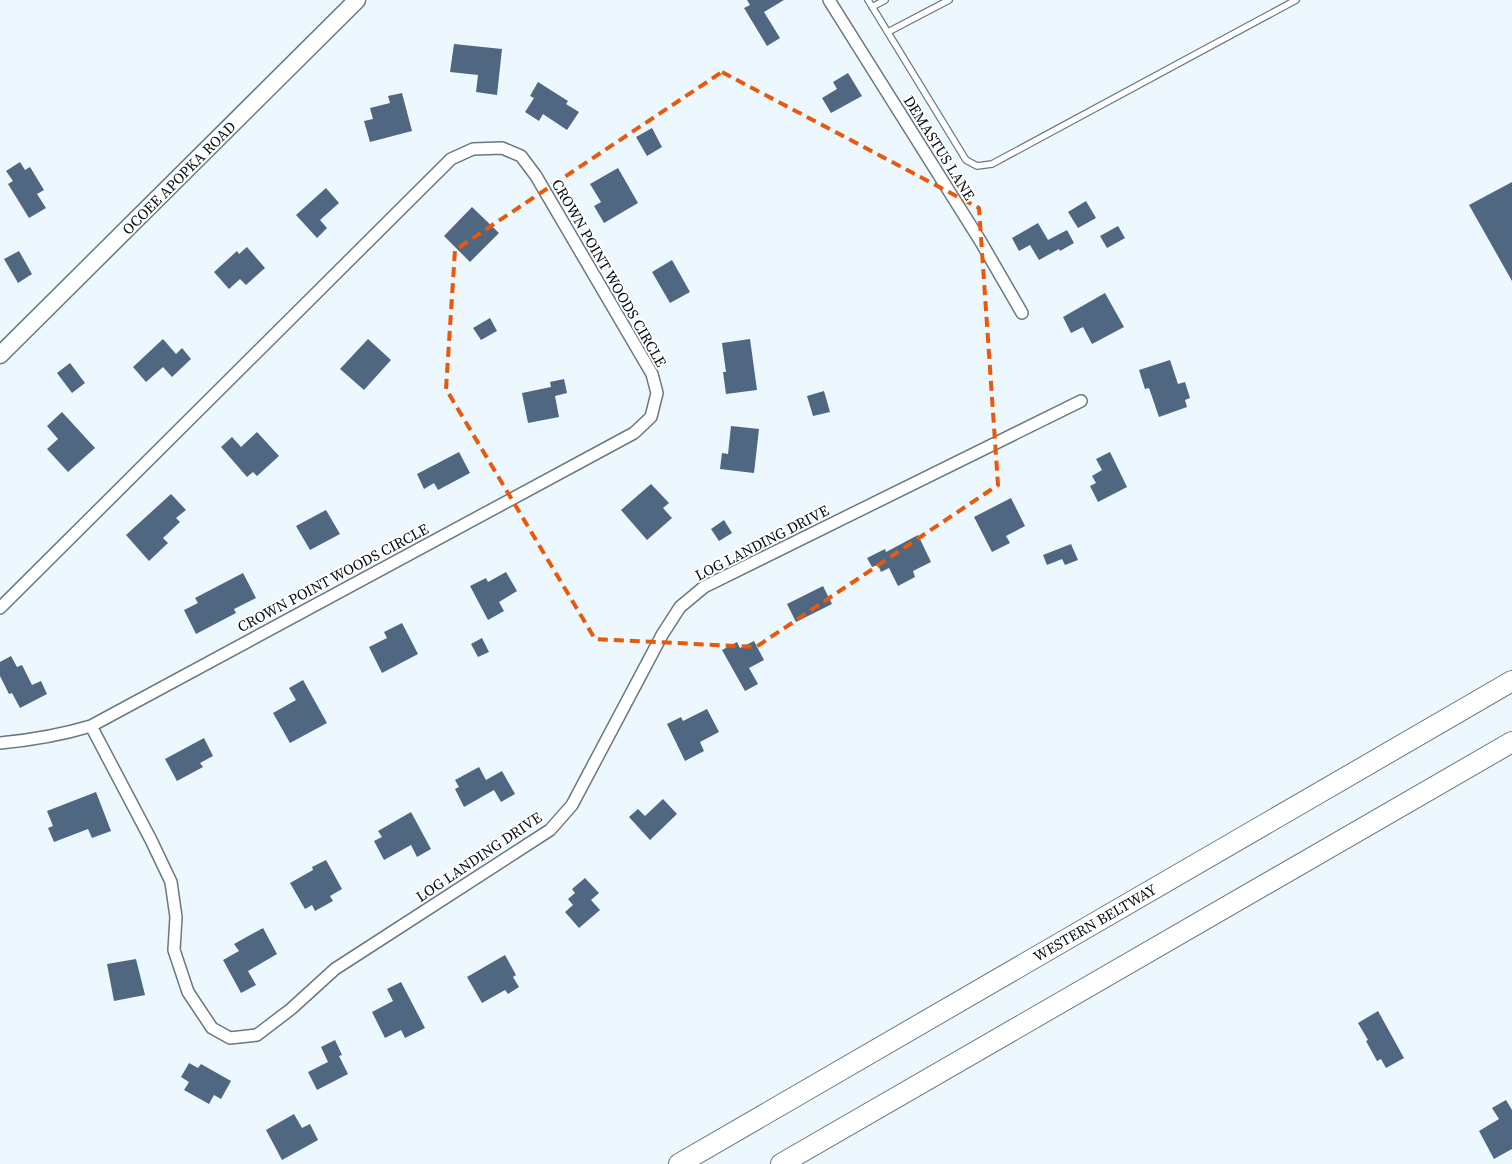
<svg xmlns="http://www.w3.org/2000/svg" width="1512" height="1164" font-family="'Source Serif 4',serif">
<style>
.building{fill:#4f6780}
.lines{fill:none;stroke-linecap:round;stroke-linejoin:round}
.service-casing{stroke:#6b787f;stroke-width:8}
.minor-casing{stroke:#6b787f;stroke-width:14}
.secondary-casing{stroke:#6b787f;stroke-width:19}
.motorway-casing{stroke:#6b787f;stroke-width:22}
.service{stroke:#fff;stroke-width:5.5}
.minor{stroke:#fff;stroke-width:11}
.secondary{stroke:#fff;stroke-width:16}
.motorway{stroke:#fff;stroke-width:20}
.marked{fill:none;stroke:#e8590c;stroke-width:4;stroke-dasharray:10 6;stroke-linejoin:round}
.labels{text-anchor:middle;stroke-width:4;stroke-linejoin:round;paint-order:stroke}
.street-label{font-size:15px;fill:#090e10;stroke:#fff}
</style>
<rect width="100%" height="100%" fill="#ecf8fe"/>
<!-- building -->
<path class="building" d="M747,0H784L764,12L780,38L767,46L744,8L750,5Z
M454,44L502,49L497,95L476,92L478,75L450,72Z
M848,73L862,96L831,113L822,98L837,89L833,82Z
M538,82L568,101L566,104L579,112L567,130L543,114L539,121L525,112L534,98L530,96Z
M402,93L412,131L370,142L364,121L373,119L370,108L390,103L388,96Z
M652,128L662,147L647,156L636,137Z
M20,162L25,170L30,167L44,190L37,194L46,208L29,218L8,184L13,181L6,171Z
M618,168L638,203L604,223L594,206L601,202L590,184Z
M1512,182V281L1469,205Z
M326,188L339,203L320,220L327,228L317,238L296,215Z
M1086,201L1096,218L1078,228L1068,212Z
M472,207L499,233L470,262L444,236Z
M1038,223L1048,240L1067,230L1074,243L1060,251L1059,249L1039,260L1030,245L1019,251L1012,238Z
M1118,226L1125,238L1107,248L1100,236Z
M247,247L265,268L246,285L240,279L229,289L214,272L237,251L239,254Z
M19,251L32,274L18,283L4,259Z
M672,260L690,292L670,303L652,272Z
M1105,293L1124,327L1092,344L1083,327L1071,333L1063,317Z
M490,318L497,331L481,340L473,328Z
M163,339L176,354L182,348L191,359L172,377L163,367L146,382L133,367Z
M368,339L391,360L364,390L340,369Z
M750,339L757,390L726,394L723,372H726L722,343Z
M1170,360L1178,384L1185,382L1190,398L1185,400L1187,407L1159,417L1149,388L1145,389L1139,370Z
M70,363L85,383L72,393L57,373Z
M564,379L567,393L555,396L559,417L528,423L522,393L551,387L550,382Z
M824,391L830,412L813,416L807,396Z
M62,412L95,448L68,472L47,449L58,439L47,426Z
M731,426L759,429L754,473L720,469L722,453L728,454Z
M257,432L279,456L257,476L253,472L247,477L221,447L232,437L241,447Z
M459,452L470,473L438,490L434,483L424,489L417,474Z
M1110,452L1127,487L1098,502L1090,486L1096,483L1092,476L1102,470L1096,459Z
M651,484L669,503L663,508L672,518L647,540L621,510Z
M171,494L186,510L176,518L180,522L163,538L168,543L149,561L126,535Z
M1011,498L1025,526L1006,536L1010,543L992,552L974,517Z
M326,510L340,534L310,550L296,526Z
M724,520L732,533L719,541L711,529Z
M918,535L931,562L913,571L915,577L898,586L889,568L881,572L878,565L872,567L867,558L885,549L886,552Z
M1071,544L1078,560L1065,565L1062,559L1047,565L1043,555Z
M506,572L517,591L499,602L504,611L488,620L470,586L486,578L488,582Z
M243,573L256,598L234,609L236,613L196,634L184,610L198,603L195,598Z
M823,586L832,604L796,622L787,604Z
M402,623L418,654L382,673L369,647L387,638L384,632Z
M482,638L489,652L478,657L471,644Z
M754,641L764,660L749,668L758,684L745,691L722,650L737,642L740,648Z
M11,656L17,667L22,665L32,685L41,681L47,694L20,708L12,693L9,694L0,676V662Z
M303,680L327,723L290,743L273,713L296,700L289,688Z
M707,709L719,732L700,742L704,751L685,761L667,724L681,717L683,721Z
M204,738L213,756L200,763L203,767L177,781L165,759Z
M479,767L486,780L502,771L515,794L501,802L494,790L464,807L455,789L459,787L455,780Z
M96,792L111,831L92,838L88,829L54,842L48,828L53,826L47,811Z
M663,799L677,814L650,840L629,817L638,809L645,816Z
M411,812L431,849L417,857L411,845L384,860L374,841L382,837L378,831Z
M326,860L342,889L330,896L333,901L315,911L312,905L305,909L290,883L313,870L312,867Z
M585,878L599,893L591,900L600,910L579,928L565,912L573,905L568,899L575,893L572,889Z
M263,928L277,954L248,971L256,985L241,993L223,960L239,951L234,944Z
M505,955L516,975L513,977L519,987L508,994L505,990L482,1003L467,977Z
M136,959L145,995L114,1001L107,964Z
M401,982L425,1028L405,1038L401,1030L385,1038L372,1012L393,1001L387,989Z
M1378,1011L1404,1058L1386,1068L1381,1059L1377,1061L1366,1041L1368,1040L1358,1023Z
M335,1040L342,1055L339,1056L348,1074L317,1090L308,1072L328,1062L321,1047Z
M189,1063L198,1068L201,1064L231,1081L221,1099L214,1095L209,1104L184,1090L189,1082L181,1077Z
M1506,1100L1512,1110V1149L1494,1159L1479,1131L1499,1119L1492,1108Z
M294,1114L302,1128L310,1124L318,1140L282,1160L266,1130Z"/>
<g class="lines">
<defs>
<path id="service" d="M868,0L966,160L977,166L992,164L1296,0
M872,7L885,0
M888,32L949,0"/>
<path id="minor" d="M829,0L981,242L1022,313
M0,608L451,159L473,149L502,148L521,156L536,176L652,374L657,393L651,417L634,433L91,726C61,735 32,740 0,743
M91,726L151,840L171,882L176,917L174,950L188,992L212,1028L230,1038L257,1035L291,1009L335,969L550,830L572,805L662,635L680,607L704,587L1081,401"/>
<path id="secondary" d="M0,355L357,0"/>
<path id="motorway" d="M679,1164L1512,681
M781,1164L1512,742"/>
</defs>
<!-- service casing -->
<use href="#service" class="service-casing"/>
<!-- minor casing -->
<use href="#minor" class="minor-casing"/>
<!-- secondary casing -->
<use href="#secondary" class="secondary-casing"/>
<!-- motorway casing -->
<use href="#motorway" class="motorway-casing"/>
<!-- service -->
<use href="#service" class="service"/>
<!-- minor -->
<use href="#minor" class="minor"/>
<!-- secondary -->
<use href="#secondary" class="secondary"/>
<!-- motorway -->
<use href="#motorway" class="motorway"/>
</g>
<!-- marked area -->
<path class="marked" d="M722,72L979,208L998,485L756,647L595,639L446,389L455,250Z"/>
<g class="labels">
<!-- street labels -->
<g class="street-label">
<text transform="translate(939 148) rotate(58)" y="5">DEMASTUS LANE</text>
<text transform="translate(179 178) rotate(-45)" y="5">OCOEE APOPKA ROAD</text>
<text transform="translate(609 273) rotate(60)" y="5">CROWN POINT WOODS CIRCLE</text>
<text transform="translate(762 543) rotate(-27)" y="5">LOG LANDING DRIVE</text>
<text transform="translate(333 578) rotate(-28)" y="5">CROWN POINT WOODS CIRCLE</text>
<text transform="translate(479 857) rotate(-34)" y="5">LOG LANDING DRIVE</text>
<text transform="translate(1095 923) rotate(-30)" y="5">WESTERN BELTWAY</text>
</g>
</g>
</svg>
